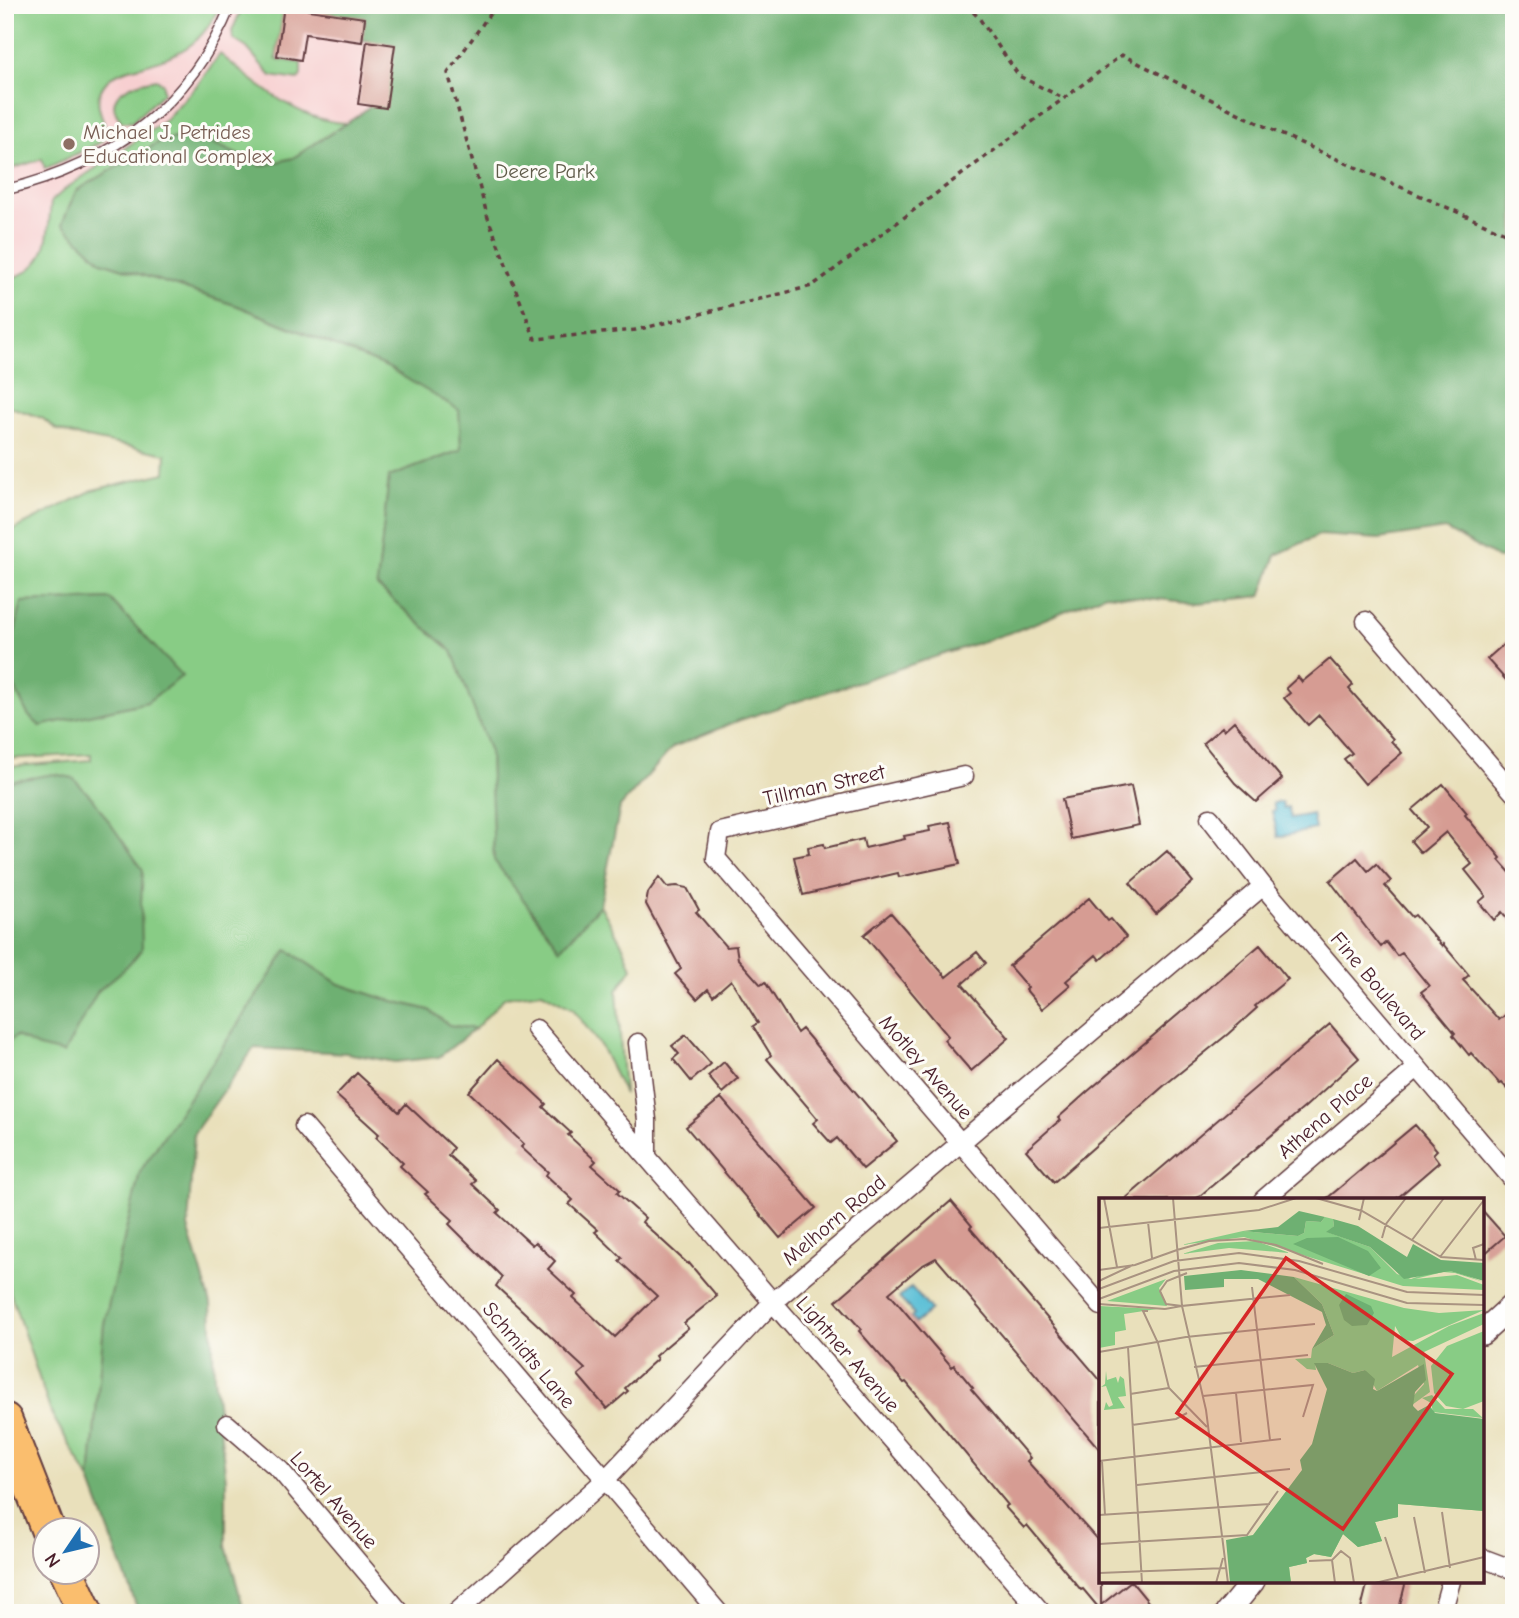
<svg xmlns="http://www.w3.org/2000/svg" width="1519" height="1618" font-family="'Comic Neue',sans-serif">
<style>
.built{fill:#f7cfd0}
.green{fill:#88cc85;stroke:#697658;stroke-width:2;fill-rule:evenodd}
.forest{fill:#6eb072;stroke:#5c684e;stroke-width:2}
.water{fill:#57bdd5;stroke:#506e80;stroke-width:2}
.building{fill:#d69c93}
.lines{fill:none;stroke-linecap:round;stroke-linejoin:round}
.service-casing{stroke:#623c41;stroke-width:12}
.minor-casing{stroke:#623c41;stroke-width:21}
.tertiary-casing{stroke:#623c41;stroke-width:26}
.motorway-casing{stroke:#623c41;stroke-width:37}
.path{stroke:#623c41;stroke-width:3.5;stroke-dasharray:5 5;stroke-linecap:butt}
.service{stroke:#fff;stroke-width:9}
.minor{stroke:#fff;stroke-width:18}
.tertiary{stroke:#fff;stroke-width:23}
.motorway{stroke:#fabe6e;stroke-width:33}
.education-dot{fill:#8d6e63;stroke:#fdfcf7;stroke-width:2.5}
.labels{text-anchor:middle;stroke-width:6;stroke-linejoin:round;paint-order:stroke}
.education-label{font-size:21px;fill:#785e54;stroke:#fdfcf7;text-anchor:start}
.park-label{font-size:21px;fill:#605c4a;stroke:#fdfcf7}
.street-label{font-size:21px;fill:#4a1f2b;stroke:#fdfcf7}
.inset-road{fill:none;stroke:#a99381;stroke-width:2}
.view{fill:#d62828;fill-opacity:0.15;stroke:#d62828;stroke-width:3.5}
.inset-edge{fill:none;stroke:#4a1f2b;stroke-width:3.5}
</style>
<rect width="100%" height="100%" fill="#fdfcf7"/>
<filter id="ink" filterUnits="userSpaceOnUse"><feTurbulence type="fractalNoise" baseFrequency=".0143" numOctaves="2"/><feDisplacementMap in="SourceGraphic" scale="14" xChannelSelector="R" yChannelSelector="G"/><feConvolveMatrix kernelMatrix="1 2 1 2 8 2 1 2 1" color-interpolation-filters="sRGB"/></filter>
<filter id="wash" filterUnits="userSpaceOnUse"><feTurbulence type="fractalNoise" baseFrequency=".00686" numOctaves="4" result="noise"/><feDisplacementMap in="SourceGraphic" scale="28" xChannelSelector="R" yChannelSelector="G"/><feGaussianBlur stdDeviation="1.57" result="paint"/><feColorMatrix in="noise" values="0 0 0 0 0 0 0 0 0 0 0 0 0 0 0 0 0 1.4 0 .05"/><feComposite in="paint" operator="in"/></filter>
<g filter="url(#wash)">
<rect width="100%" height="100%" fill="#e9e0bb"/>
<!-- built -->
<path class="built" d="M5,5H399L388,115L355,123L318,119L285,103L220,54L198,84L163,122L65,189L50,210L47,250L24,275L5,280Z"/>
<!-- green -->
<path class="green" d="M5,5H220C202,45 182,54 141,66C129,69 116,72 107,81C84,107 116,125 102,142L45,169L42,159L5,171Z
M243,5H284L276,59L301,63V75L298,80L271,76L247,48L233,39L232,31Z
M399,5H1514V327L1422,281L1319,172L1054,167L743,320L517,341L221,275L344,124L293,158L261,166L196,135L163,140L76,191L63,224L102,262L238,306L387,367L460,410L461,450L389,477L377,586L452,651L490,752L494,860L560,949L600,905L623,946L632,968L617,991L624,1094L602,1048L573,1009L542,992L505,997L475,1029L449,1025L429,1010L385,999L339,984L287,950L140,1172L104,1324L90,1480L51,1413L5,1277V767L91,760V754L5,759V534L93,490L165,473L166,454L73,435L56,429L42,418L5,405V280C50,269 47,241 51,202L65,189L163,122L198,84L220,54C258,85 303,126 355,123C366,122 377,118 388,115L405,19ZM110,599L181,676L147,702L40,726L28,715L6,669L22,602Z
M157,79L163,84V93L132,122H122C98,95 134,82 157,79Z"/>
<!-- forest -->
<path class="forest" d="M308,5H1514V557L1498,558L1445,529L1379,539L1319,535L1276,555L1261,596L1198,603L1106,594L1018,630L740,720L673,747L620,807L600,905L560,949L494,860L490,752L452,651L377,586L389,477L461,450L459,410L387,367L238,306L102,262L62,224L76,191L163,140L196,135L261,166L293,158L359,115L370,106L395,45L362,40L365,18L308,10Z
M110,599L182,676L147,702L40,726L28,715L6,669L22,602Z
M54,774L73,778L93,799L143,870L141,904L142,950L122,971L98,991L64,1053L38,1047L16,1036L5,1045V782Z
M287,950L339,984L385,999L429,1010L449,1025L475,1029L439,1057L395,1062L346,1053L254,1048L194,1133L188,1227L211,1304L214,1376L226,1480V1546L245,1613H139L90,1480L104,1324L140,1172Z"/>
<!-- water -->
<path class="water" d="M1282,802L1283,808L1288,807L1291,818L1312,814L1315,829L1278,837L1272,811H1275L1273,803Z
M911,1287L931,1310L916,1323L911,1317L914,1314L899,1298Z"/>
<g id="blocks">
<!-- building -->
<path class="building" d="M284,5H308V10L365,18L362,42L305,34L301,60L277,56Z
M367,41L395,45L386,108L358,104Z
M1514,635V689L1487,659Z
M1330,659L1353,685L1349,689L1393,739L1391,741L1402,753L1365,784L1344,759L1352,753L1319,715L1308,725L1284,698L1290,693L1286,688L1298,677L1302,682Z
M1234,721L1282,779L1256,802L1235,783L1203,743L1222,727L1224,730Z
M1443,784L1467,813L1465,815L1501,858L1499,860L1514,877V926L1502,912L1494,920L1479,902L1486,896L1465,870L1472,864L1446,832L1421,853L1411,841L1427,827L1412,810Z
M1131,786L1139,825L1071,839L1062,799Z
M950,822L960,864L899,877L898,873L803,895L794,857L809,854L808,847L824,844L825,848L863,839L865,848L905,839L904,836L930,831L929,826Z
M1167,851L1193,882L1156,914L1130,883Z
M1357,858L1368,871L1376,864L1391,881L1385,886L1412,917L1415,915L1442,946L1443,944L1469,975L1463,980L1499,1020L1514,1008V1096L1502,1083L1500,1084L1471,1053L1469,1055L1453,1035L1455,1033L1421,992L1429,986L1402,953L1397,956L1386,942L1381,947L1330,881Z
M659,877L667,887L677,886L687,888L699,910L696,912L726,947L736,946L738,959L761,985L765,982L797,1033L802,1029L897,1141L863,1169L837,1138L831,1143L813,1123L818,1119L767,1059L771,1055L753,1026L758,1023L731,980L713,996L708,989L697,999L675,974L681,969L646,904L648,893Z
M1089,898L1108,921L1111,919L1126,937L1100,960L1096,955L1066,981L1070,985L1042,1009L1026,990L1028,988L1009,966Z
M891,913L946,977L977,952L986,963L962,984L1009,1038L971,1071L944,1040L948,1036L864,935Z
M1260,945L1288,979L1255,1006L1257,1008L1228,1034L1166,1084L1054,1182L1026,1150L1060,1120L1058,1118L1087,1092Z
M1330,1024L1359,1058L1305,1107L1195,1200H1124Z
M686,1035L711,1064L691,1081L673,1059L679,1054L672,1046Z
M498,1059L546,1104L543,1107L571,1133L568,1135L596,1161L592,1165L620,1190L617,1193L645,1218L642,1222L688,1264L689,1263L717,1296L684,1323L688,1328L655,1356L657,1359L625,1388L628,1391L607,1409L578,1375L585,1369L496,1286L502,1277L449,1224L453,1220L425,1194L428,1192L400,1166L403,1163L376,1137L379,1134L336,1095L357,1073L399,1112L406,1104L453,1148L448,1155L476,1181L472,1184L500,1210L497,1213L532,1245L535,1242L555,1261L548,1269L576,1295L573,1298L615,1337L657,1296L619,1261L622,1258L595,1232L598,1230L569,1204L573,1200L546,1175L548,1172L521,1147L524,1144L469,1092Z
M724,1062L738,1079L722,1093L708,1076Z
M721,1098L816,1208L780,1238L686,1127Z
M1415,1125L1437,1150L1433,1154L1439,1162L1395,1200H1325Z
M951,1201L972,1226L970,1228L1101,1381V1451L936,1258L921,1266L889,1293L952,1367L954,1365L973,1388L971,1389L1030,1458L1027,1461L1101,1544V1605L1131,1581L1149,1603L1138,1613H1091L1098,1607L1083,1589L1081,1590L1027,1525L1024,1528L1005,1507L1008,1505L906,1382L904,1383L859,1331L861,1329L836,1301Z
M1482,1210L1505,1236L1482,1256Z
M1368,1581H1406L1398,1613H1360Z"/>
</g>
</g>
<g filter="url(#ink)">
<use href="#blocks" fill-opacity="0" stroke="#623c41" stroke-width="2"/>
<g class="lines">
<defs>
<path id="service" d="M5,190C110,165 190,106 231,5"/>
<path id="minor" d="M1366,621L1514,793
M964,776L720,832L716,858L1101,1306
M1210,818L1263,886L1514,1181
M536,1029L1042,1613
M638,1043L647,1120V1157
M304,1126L719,1613
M1263,1200L1417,1068
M227,1424L280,1470L401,1613
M1482,1558L1514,1570
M456,1613L605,1480L773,1302L1263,886
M1442,1613L1451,1581"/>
<path id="tertiary" d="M1482,1333L1514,1304
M1227,1613L1253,1581"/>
<path id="motorway" d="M5,1420L48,1530
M67,1572L86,1613"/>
</defs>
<!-- service casing -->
<use href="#service" class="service-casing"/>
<!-- minor casing -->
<use href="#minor" class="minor-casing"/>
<!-- tertiary casing -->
<use href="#tertiary" class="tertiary-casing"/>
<!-- motorway casing -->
<use href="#motorway" class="motorway-casing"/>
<!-- path -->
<path class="path" d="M496,5L448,73L488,218L535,339L636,330L812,286L1122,55L1278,133L1505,233L1514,235
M966,5L979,18L1019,76L1063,98"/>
<!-- service -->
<use href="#service" class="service"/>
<!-- minor -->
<use href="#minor" class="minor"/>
<!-- tertiary -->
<use href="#tertiary" class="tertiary"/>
<!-- motorway -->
<use href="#motorway" class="motorway"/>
</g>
</g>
<!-- markers -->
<circle class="education-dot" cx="69" cy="144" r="7"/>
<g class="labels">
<!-- education labels -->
<g class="education-label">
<text x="83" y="139">Michael J. Petrides<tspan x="83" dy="24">Educational Complex</tspan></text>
</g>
<!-- park labels -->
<g class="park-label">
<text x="545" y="178">Deere Park</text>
</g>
<!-- street labels -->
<g class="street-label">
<text transform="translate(824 785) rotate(-13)" y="7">Tillman Street</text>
<text transform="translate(1378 986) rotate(50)" y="7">Fine Boulevard</text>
<text transform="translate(926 1067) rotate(49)" y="7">Motley Avenue</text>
<text transform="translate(1325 1116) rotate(-41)" y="7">Athena Place</text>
<text transform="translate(834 1220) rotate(-40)" y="7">Melhorn Road</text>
<text transform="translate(848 1354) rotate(49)" y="7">Lightner Avenue</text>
<text transform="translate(529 1355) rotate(50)" y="7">Schmidts Lane</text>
<text transform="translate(334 1500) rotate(49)" y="7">Lortel Avenue</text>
</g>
</g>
<!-- overview -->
<g transform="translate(1099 1198)">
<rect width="385" height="385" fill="#e9e0bb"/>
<path d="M226,19L234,21L235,28L228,34L271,49L298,76L312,81L334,73H351L369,78L385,84L356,75L344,74L316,81L358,77L385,87V92L304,88L145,39L82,47L144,33L199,38L205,35L207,23L222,24ZM157,43L191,55L130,50L83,56L119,45ZM195,79L305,110L340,115L385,112L314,143L304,142L296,128L293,159L350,128L385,115V126L325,154L331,194L313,207L385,313L299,306V319L276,324L283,343L259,349L244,336L232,359L215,356L207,360L208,365L190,369L192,385H147L325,186L319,167L278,193L266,172L254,175L229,165H216L217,172L208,171L196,161L212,160L213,151L235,137L223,106ZM67,81L60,90L68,108L8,103ZM0,108L58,111L25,116L27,132L16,134V147L0,150ZM385,133V203L364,211L347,208L335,195L332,168L348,148ZM7,173L8,182L17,179L19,185L21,178L25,181L27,198L19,199L26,210L5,212L7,204L10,209L14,207L7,188L2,189L6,186ZM333,197L346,211H374L384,220L334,214L332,205L323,200Z" fill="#88cc85"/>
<path d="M200,13L226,19L222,24L207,23L205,35L199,38L144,33L179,29ZM234,21L259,28L308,59L314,46L342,62L385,65V83L351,73L305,81L271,49L227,34L235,28ZM239,39L269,53L282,70L270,78L194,46L208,40ZM142,72L195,79L223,106L235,137L213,151L227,127L223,114L159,81H125V89L86,92L85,78ZM247,96L272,108L275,115L268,127L253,128L245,122L240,107ZM215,165H229L254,175L266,172L276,181L274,191L278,193L325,166L327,182L316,194L314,208L319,213L330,207L336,215L385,221V313L299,306V319L276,324L283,343L259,349L244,336L232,359L215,356L207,360L208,365L190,369L192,385H131L127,342L154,337L203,272L201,262L213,246L228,191Z" fill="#6eb072"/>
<path class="inset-road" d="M5,0L18,69M217,0L263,13L342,59L385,62M260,22L265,0M49,24L53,60M0,30L160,12L197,0M283,40L287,26L307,0M313,42L345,0M78,52L110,43L146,41L177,47L224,66M341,59L385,2M377,62L374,50L385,46M0,72L36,67L78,52M0,83L34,67M153,89L171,242M0,91L75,63L140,55L200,63L308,94L385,97M0,101L75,73L140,65L196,72L308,105L385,107M0,106L66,111M83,108L67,106L61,93L68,83L88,75M66,111L83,108L74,0M49,113H44L59,145L70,190L108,229M29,149L43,385M0,154L87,139L216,126M95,169L209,157M137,195L142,244M31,196L70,190M104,198L214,187L204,219M33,227L77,221L88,215M0,263L182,241M3,263L6,317M38,287L191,271M343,314L351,370M0,317L171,306M315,319L326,375M286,339L299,379M0,346L148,337L179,293M210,363L233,362M0,375L127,370M117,385L124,360M129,385L107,212L83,108L191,97M236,385L233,362L242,353L251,360L255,385M276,385L385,359"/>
<path class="view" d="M187,60L353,176L244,331L78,215Z"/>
<rect width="385" height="385" class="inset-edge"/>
</g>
<!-- margin -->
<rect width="1519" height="1618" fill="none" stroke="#fdfcf7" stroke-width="28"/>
<!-- north arrow -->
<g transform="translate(66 1551) rotate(235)"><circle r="33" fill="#fdfcf7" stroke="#b5a4a5" stroke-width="2"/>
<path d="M0-5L12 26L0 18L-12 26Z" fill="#1f6fb2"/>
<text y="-10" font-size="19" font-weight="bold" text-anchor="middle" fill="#4a1f2b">N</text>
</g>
</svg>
